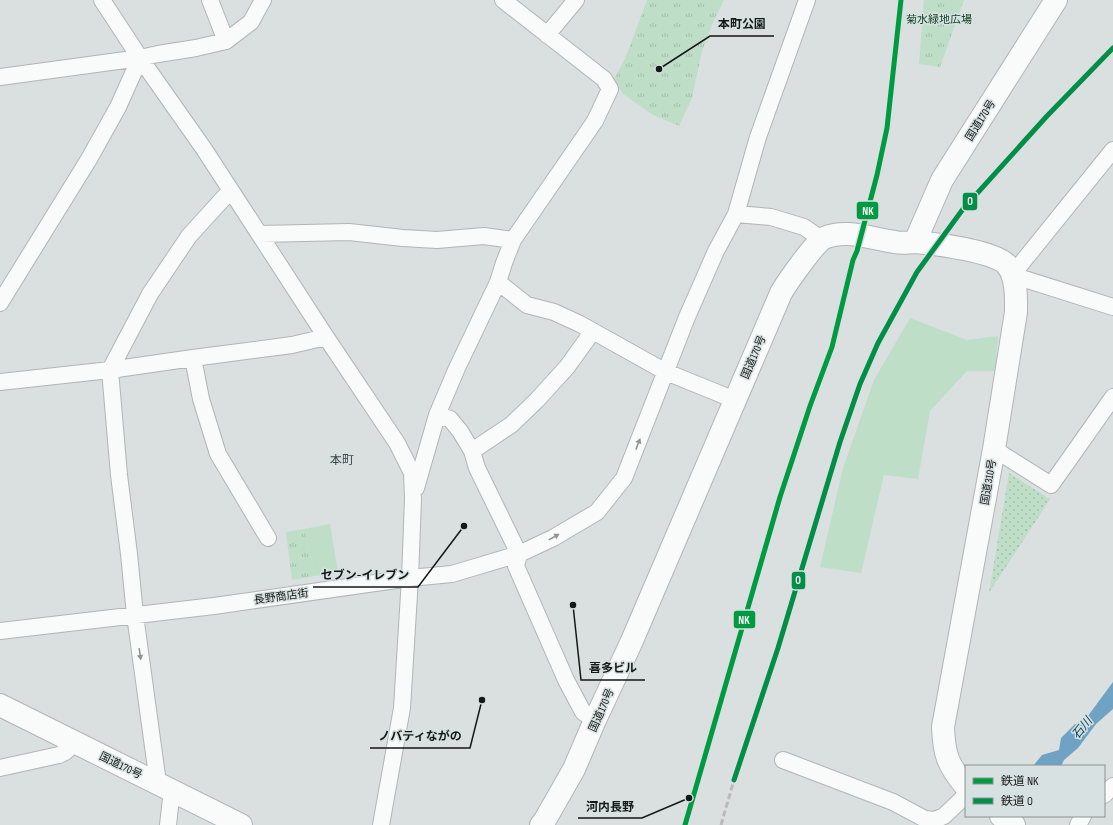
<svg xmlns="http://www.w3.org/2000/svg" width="1113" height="825" font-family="'Sofia Sans Condensed','Noto Sans JP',sans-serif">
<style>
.grass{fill:#bfdec8}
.park{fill:url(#park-tufts)}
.garden{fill:url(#garden-dots)}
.water{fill:#70a3c3}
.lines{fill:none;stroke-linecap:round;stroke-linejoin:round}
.street-casing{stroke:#b1b5b5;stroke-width:18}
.highway-casing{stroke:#b1b5b5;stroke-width:24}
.street{stroke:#f9fafa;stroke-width:16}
.highway{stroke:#f9fafa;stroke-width:22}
.rail{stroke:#bababa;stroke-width:3;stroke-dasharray:6 3;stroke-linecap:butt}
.rail-1-casing{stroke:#d8e1e1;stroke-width:8}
.rail-2-casing{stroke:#d8e1e1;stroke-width:8}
.rail-1{stroke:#009a41;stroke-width:5}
.rail-2{stroke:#028e46;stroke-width:5}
.oneway{fill:#929494}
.labels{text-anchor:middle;stroke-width:3;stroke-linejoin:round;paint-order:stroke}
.park-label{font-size:11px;fill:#124626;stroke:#d8e1e1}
.street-label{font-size:11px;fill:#151818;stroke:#d8e1e1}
.neighbourhood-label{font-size:12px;fill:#3f4646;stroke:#d8e1e1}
.water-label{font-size:12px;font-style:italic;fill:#003d5d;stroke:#d8e1e1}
.leader{fill:none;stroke:#151818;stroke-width:1.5}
.callout-dot{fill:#151818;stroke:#d8e1e1;stroke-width:1.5}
.callout-label{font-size:12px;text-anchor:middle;font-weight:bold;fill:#151818;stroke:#d8e1e1;stroke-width:3;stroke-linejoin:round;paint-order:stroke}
.line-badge{stroke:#d8e1e1;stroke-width:1.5}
.badge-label{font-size:11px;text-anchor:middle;font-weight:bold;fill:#fff}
</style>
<defs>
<pattern id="park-tufts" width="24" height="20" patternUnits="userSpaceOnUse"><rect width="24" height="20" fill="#bfdec8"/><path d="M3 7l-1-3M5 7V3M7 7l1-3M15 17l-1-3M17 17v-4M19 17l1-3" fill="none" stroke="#a3beab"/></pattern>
<pattern id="garden-dots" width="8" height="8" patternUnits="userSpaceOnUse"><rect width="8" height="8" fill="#bfdec8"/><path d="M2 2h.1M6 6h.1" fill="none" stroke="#a3beab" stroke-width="1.8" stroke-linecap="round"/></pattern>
</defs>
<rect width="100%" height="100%" fill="#dadfdf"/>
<!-- grass -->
<path class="grass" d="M910,318L967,340L998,336L995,371H967L930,411L918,479L884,475L861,573L820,567L843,468L874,380Z
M330,524L338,573L315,576L304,529Z"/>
<!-- park -->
<path class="park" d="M647,0H724L714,20L702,51L692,98L679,126L653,115L623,94L614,79L625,59Z
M924,0H964L940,67L919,64Z
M304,529L315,576L292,580L286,532Z"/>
<!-- garden -->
<path class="garden" d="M1009,473L1050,499L989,593Z"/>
<!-- water -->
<path class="water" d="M1113,682V709L1096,724L1078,748L1064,760L1061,766H1033L1042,755L1059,750L1061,738L1075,724H1082Z"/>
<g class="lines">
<defs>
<path id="street" d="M102,0L140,58L204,149L326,337L397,443L412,473L413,499L410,578L402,708L381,825
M210,0L226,41
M547,35L576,0
M0,77L140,58L158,54L196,48L226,41L251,22L263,0
M1113,150L1012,275L1113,307
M736,214L771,217L804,227L821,239
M260,234L349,232L403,238L437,240L484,236L513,240
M498,282L527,305L554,312L580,324L666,372L735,400
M0,303L89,159L118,107L140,58
M193,358L201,399L218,454L268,538
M0,382L110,370L193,358L292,345L326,337
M437,415L450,419L460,431L472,451L477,468L519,554L516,566L566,680L583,712L595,720
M994,449L1051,485L1113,397
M472,451L511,425L537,400L567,367L593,331
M416,488L437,415L457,368L498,282L504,263L513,240L595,121L610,89L604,79L503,0
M0,631L214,606L410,578L452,574L519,554L553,538L597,512L624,478L687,317L716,251L736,214L758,137L807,0
M783,760L893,802L925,819L935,820L944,816L966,795
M0,768L59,755L65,752L76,742
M158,783L135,615L129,554L119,475L110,370L150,294L189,236L230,191
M1104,795L1113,786
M168,825L172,790
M1078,825L1083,816"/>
<path id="highway" d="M915,242L942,180L1056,0
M0,705L241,825
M1001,816L1014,825
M541,825L545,820L574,769L595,720L631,643L781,293C786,284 816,241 824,238C847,228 871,239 895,242C902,244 909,242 916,242C936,244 994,251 1007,265C1017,277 1016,298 1016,312L994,449L943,727C944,755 948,765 966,787"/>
</defs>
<!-- street casing -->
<use href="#street" class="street-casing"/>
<!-- highway casing -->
<use href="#highway" class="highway-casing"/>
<!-- street -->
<use href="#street" class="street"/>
<!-- highway -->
<use href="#highway" class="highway"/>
<!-- rail -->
<path class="rail" d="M721,825L734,780"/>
<defs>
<path id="rail-1" d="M685,825L780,497L810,406L832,347L853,260L857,251L877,175L887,128L901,0"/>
<path id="rail-2" d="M734,780L778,648L840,442L860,384L878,343L917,272L963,209L1047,116L1113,48"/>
</defs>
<!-- rail-1 casing -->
<use href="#rail-1" class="rail-1-casing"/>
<!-- rail-2 casing -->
<use href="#rail-2" class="rail-2-casing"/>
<!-- rail-1 -->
<use href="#rail-1" class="rail-1"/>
<!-- rail-2 -->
<use href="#rail-2" class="rail-2"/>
</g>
<!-- one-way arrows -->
<defs><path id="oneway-solid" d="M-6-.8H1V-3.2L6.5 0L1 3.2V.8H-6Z"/></defs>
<g class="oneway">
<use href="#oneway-solid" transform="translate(638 444) rotate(-69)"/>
<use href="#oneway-solid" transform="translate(554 537) rotate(-29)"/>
<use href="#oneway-solid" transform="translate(140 654) rotate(82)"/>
</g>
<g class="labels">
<!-- park labels -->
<g class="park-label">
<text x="939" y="23">菊水緑地広場</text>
</g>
<!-- street labels -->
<g class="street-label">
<text transform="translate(980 120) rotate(-58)" y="4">国道170号</text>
<text transform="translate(753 357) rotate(-67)" y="4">国道170号</text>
<text transform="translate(988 482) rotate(-80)" y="4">国道310号</text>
<text transform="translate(281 596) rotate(-8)" y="4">長野商店街</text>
<text transform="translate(601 710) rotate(-66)" y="4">国道170号</text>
<text transform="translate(121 765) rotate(26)" y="4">国道170号</text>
</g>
<!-- neighbourhood labels -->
<g class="neighbourhood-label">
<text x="342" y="464">本町</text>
</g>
<!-- water labels -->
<g class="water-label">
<text transform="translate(1082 728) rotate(-51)" y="4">石川</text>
</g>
</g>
<!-- callouts -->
<path class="leader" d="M659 69L710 36H774M464 526L418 587H313M573 605L581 680H645M482 700L470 748H370M689 798L642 818H578"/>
<g class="callout-dot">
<circle cx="659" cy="69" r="4"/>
<circle cx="464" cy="526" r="4"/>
<circle cx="573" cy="605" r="4"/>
<circle cx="482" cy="700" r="4"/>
<circle cx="689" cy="798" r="4"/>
</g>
<g class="callout-label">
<text x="742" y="28">本町公園</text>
<text x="365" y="579">セブン-イレブン</text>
<text x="613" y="672">喜多ビル</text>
<text x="420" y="740">ノバティながの</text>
<text x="610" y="811">河内長野</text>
</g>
<g class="line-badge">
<rect x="962" y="192" width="16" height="19" rx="4" fill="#028e46"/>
<rect x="856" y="201" width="23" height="19" rx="4" fill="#009a41"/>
<rect x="791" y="571" width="15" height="19" rx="4" fill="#028e46"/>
<rect x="733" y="610" width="23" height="19" rx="4" fill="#009a41"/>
</g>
<g class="badge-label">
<text x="970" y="205">O</text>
<text x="868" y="215">NK</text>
<text x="798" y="584">O</text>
<text x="744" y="624">NK</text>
</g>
<!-- legend -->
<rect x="965" y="765" width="140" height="52" fill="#d8e1e1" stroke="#8a9191"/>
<rect x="973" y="778" width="20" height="6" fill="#009a41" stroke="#8a9191"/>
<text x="1001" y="785" font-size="12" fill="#151818">鉄道 NK</text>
<rect x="973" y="798" width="20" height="6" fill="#028e46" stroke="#8a9191"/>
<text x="1001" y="805" font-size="12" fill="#151818">鉄道 O</text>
</svg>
